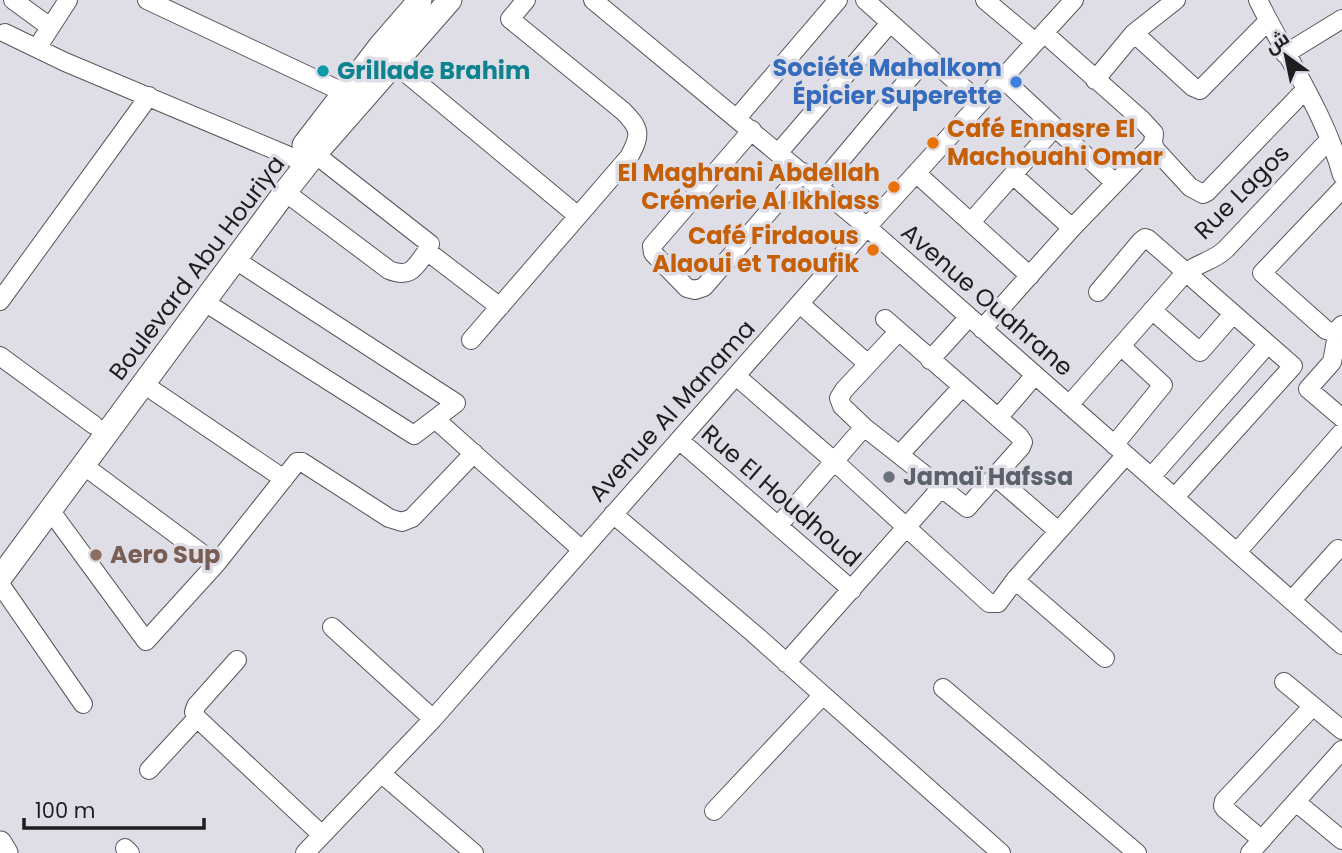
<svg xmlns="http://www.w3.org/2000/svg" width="1342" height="853" font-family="Poppins,Cairo,sans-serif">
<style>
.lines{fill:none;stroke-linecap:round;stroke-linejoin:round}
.minor-casing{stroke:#56565d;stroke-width:20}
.major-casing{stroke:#56565d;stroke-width:25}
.minor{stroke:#fff;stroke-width:18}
.major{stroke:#fff;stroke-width:23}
.culture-dot{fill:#0f9aa8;stroke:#dfdee6;stroke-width:2.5}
.shop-dot{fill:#3f7fe0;stroke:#dfdee6;stroke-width:2.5}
.food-dot{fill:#e8710a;stroke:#dfdee6;stroke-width:2.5}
.worship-dot{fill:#6b7280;stroke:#dfdee6;stroke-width:2.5}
.education-dot{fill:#8d6e63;stroke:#dfdee6;stroke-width:2.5}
.labels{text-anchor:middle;stroke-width:7;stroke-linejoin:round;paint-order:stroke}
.shop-label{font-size:24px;font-weight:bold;fill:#366cbe;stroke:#dfdee6;text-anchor:end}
.culture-label{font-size:24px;font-weight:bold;fill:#0d838f;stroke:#dfdee6;text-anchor:start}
.food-label{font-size:24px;font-weight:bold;fill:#c56008;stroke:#dfdee6;text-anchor:end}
.street-label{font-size:24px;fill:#1e1e21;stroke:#dfdee6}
.worship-label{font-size:24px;font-weight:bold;fill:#5b616d;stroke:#dfdee6;text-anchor:start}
.education-label{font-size:24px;font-weight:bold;fill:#785e54;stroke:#dfdee6;text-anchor:start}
</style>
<rect width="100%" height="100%" fill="#dfdee6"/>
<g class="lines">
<defs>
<path id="minor" d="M13,0L50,27
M147,0L345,93
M593,0L867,227L1342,645
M865,0L979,102
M985,0L1035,42
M1258,0C1286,57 1325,113 1342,175
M5,33L65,62L294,158
M1044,33L1142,120L1154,133L1153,144L1156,150L1190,187L1203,194L1207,192L1305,90
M1134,33L1193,87L1200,90L1268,21
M37,48L68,0
M1285,54L1342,19
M394,63L578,216
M1002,78L1115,183
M1095,80L1134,33L1176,0
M737,118L838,0
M752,130L652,246L653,253L687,288L695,290L704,287L803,172
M779,152L890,23
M315,154L430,244L427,251L500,307
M916,173L1030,276
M1013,175L1072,228
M819,186L928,56
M1342,189L1262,273L1326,330C1333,333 1337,331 1342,325
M285,192L389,270C411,279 415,267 427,251
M971,222L1055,127
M1098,292L1141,241L1145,238L1148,239L1293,366L1175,497
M0,301L149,96
M203,301L414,435L456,403L234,259
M800,304L868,364
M1152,310L1200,352L1233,314
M885,319L1019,436L1023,442L1021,447L967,508L864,427L842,406L839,398L844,390L899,331
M982,329L1072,228L1153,144
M1338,330L1332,362L1308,389L1342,418
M471,340L629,157C641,135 641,129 623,111L510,19L526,0
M0,356L94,425
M930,360L969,317
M736,376L834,461L989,603H998L1015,580L1126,455
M142,383L284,479
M1069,405L1185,273C1198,263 1213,261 1225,250L1329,140
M998,418L1035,375
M435,419L582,550
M679,440L852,590
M1114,445L1163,385L1121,346
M900,454L962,387
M83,465L216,564
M996,477L1058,531
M1151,477L1268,344
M50,510L146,641L216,564L297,462H302L389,518L402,522L412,518L474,453
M613,514L752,632L1001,853
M778,526L864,427
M1237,552L1342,432
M1015,580L1105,658
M0,584L83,704
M1292,600L1338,549
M332,627L433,719
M237,660L196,706L194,712L197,718L322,835
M786,663L940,489
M1284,682L1342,730
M943,688L1137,853
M149,770L197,718
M382,774L474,853
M1296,802L1342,840
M714,811L822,696
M1262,840L1225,809L1223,806L1224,801L1313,706
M125,848L130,853
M305,853L433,719L867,227L1074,0
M1250,853L1342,750"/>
<path id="major" d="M304,145L381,45L420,0
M0,578L285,192L315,154L450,0
M0,843L6,853"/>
</defs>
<!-- minor casing -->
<use href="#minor" class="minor-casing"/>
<!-- major casing -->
<use href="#major" class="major-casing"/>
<!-- minor -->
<use href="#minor" class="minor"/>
<!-- major -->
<use href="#major" class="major"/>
</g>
<!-- markers -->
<circle class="culture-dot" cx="323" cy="71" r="7"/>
<circle class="shop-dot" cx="1016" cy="82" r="7"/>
<g class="food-dot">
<circle cx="933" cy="143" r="7"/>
<circle cx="894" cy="187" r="7"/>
<circle cx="873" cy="250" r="7"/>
</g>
<circle class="worship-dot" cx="889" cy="477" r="7"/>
<circle class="education-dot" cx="96" cy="555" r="7"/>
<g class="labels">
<!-- shop labels -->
<g class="shop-label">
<text x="1002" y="76">Société Mahalkom<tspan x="1002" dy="28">Épicier Superette</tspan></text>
</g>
<!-- culture labels -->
<g class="culture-label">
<text x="337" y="79">Grillade Brahim</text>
</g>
<!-- food labels -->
<g class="food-label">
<text x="947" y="137" text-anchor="start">Café Ennasre El<tspan x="947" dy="28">Machouahi Omar</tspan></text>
<text x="880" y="181">El Maghrani Abdellah<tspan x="880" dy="28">Crémerie Al Ikhlass</tspan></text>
<text x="859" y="244">Café Firdaous<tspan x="859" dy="28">Alaoui et Taoufik</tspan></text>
</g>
<!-- street labels -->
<g class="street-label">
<text transform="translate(1242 192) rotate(-45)" y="8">Rue Lagos</text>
<text transform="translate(197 268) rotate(-53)" y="8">Boulevard Abu Houriya</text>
<text transform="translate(987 300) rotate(41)" y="8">Avenue Ouahrane</text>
<text transform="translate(672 411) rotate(-48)" y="8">Avenue Al Manama</text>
<text transform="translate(781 496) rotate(41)" y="8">Rue El Houdhoud</text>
</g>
<!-- worship labels -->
<g class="worship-label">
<text x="903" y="485">Jamaï Hafssa</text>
</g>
<!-- education labels -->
<g class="education-label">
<text x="110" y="563">Aero Sup</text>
</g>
</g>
<!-- north arrow -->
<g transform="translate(1286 56) rotate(327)" stroke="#dfdee6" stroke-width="5" paint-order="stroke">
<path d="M0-5L12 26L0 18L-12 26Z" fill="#1e1e21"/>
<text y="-10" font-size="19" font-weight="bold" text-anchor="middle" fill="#1e1e21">ش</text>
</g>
<!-- scale -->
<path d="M24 818v10h180v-10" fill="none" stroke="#1e1e21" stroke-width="3.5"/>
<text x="35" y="818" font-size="21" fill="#1e1e21" stroke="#dfdee6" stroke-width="5" paint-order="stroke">100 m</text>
</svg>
